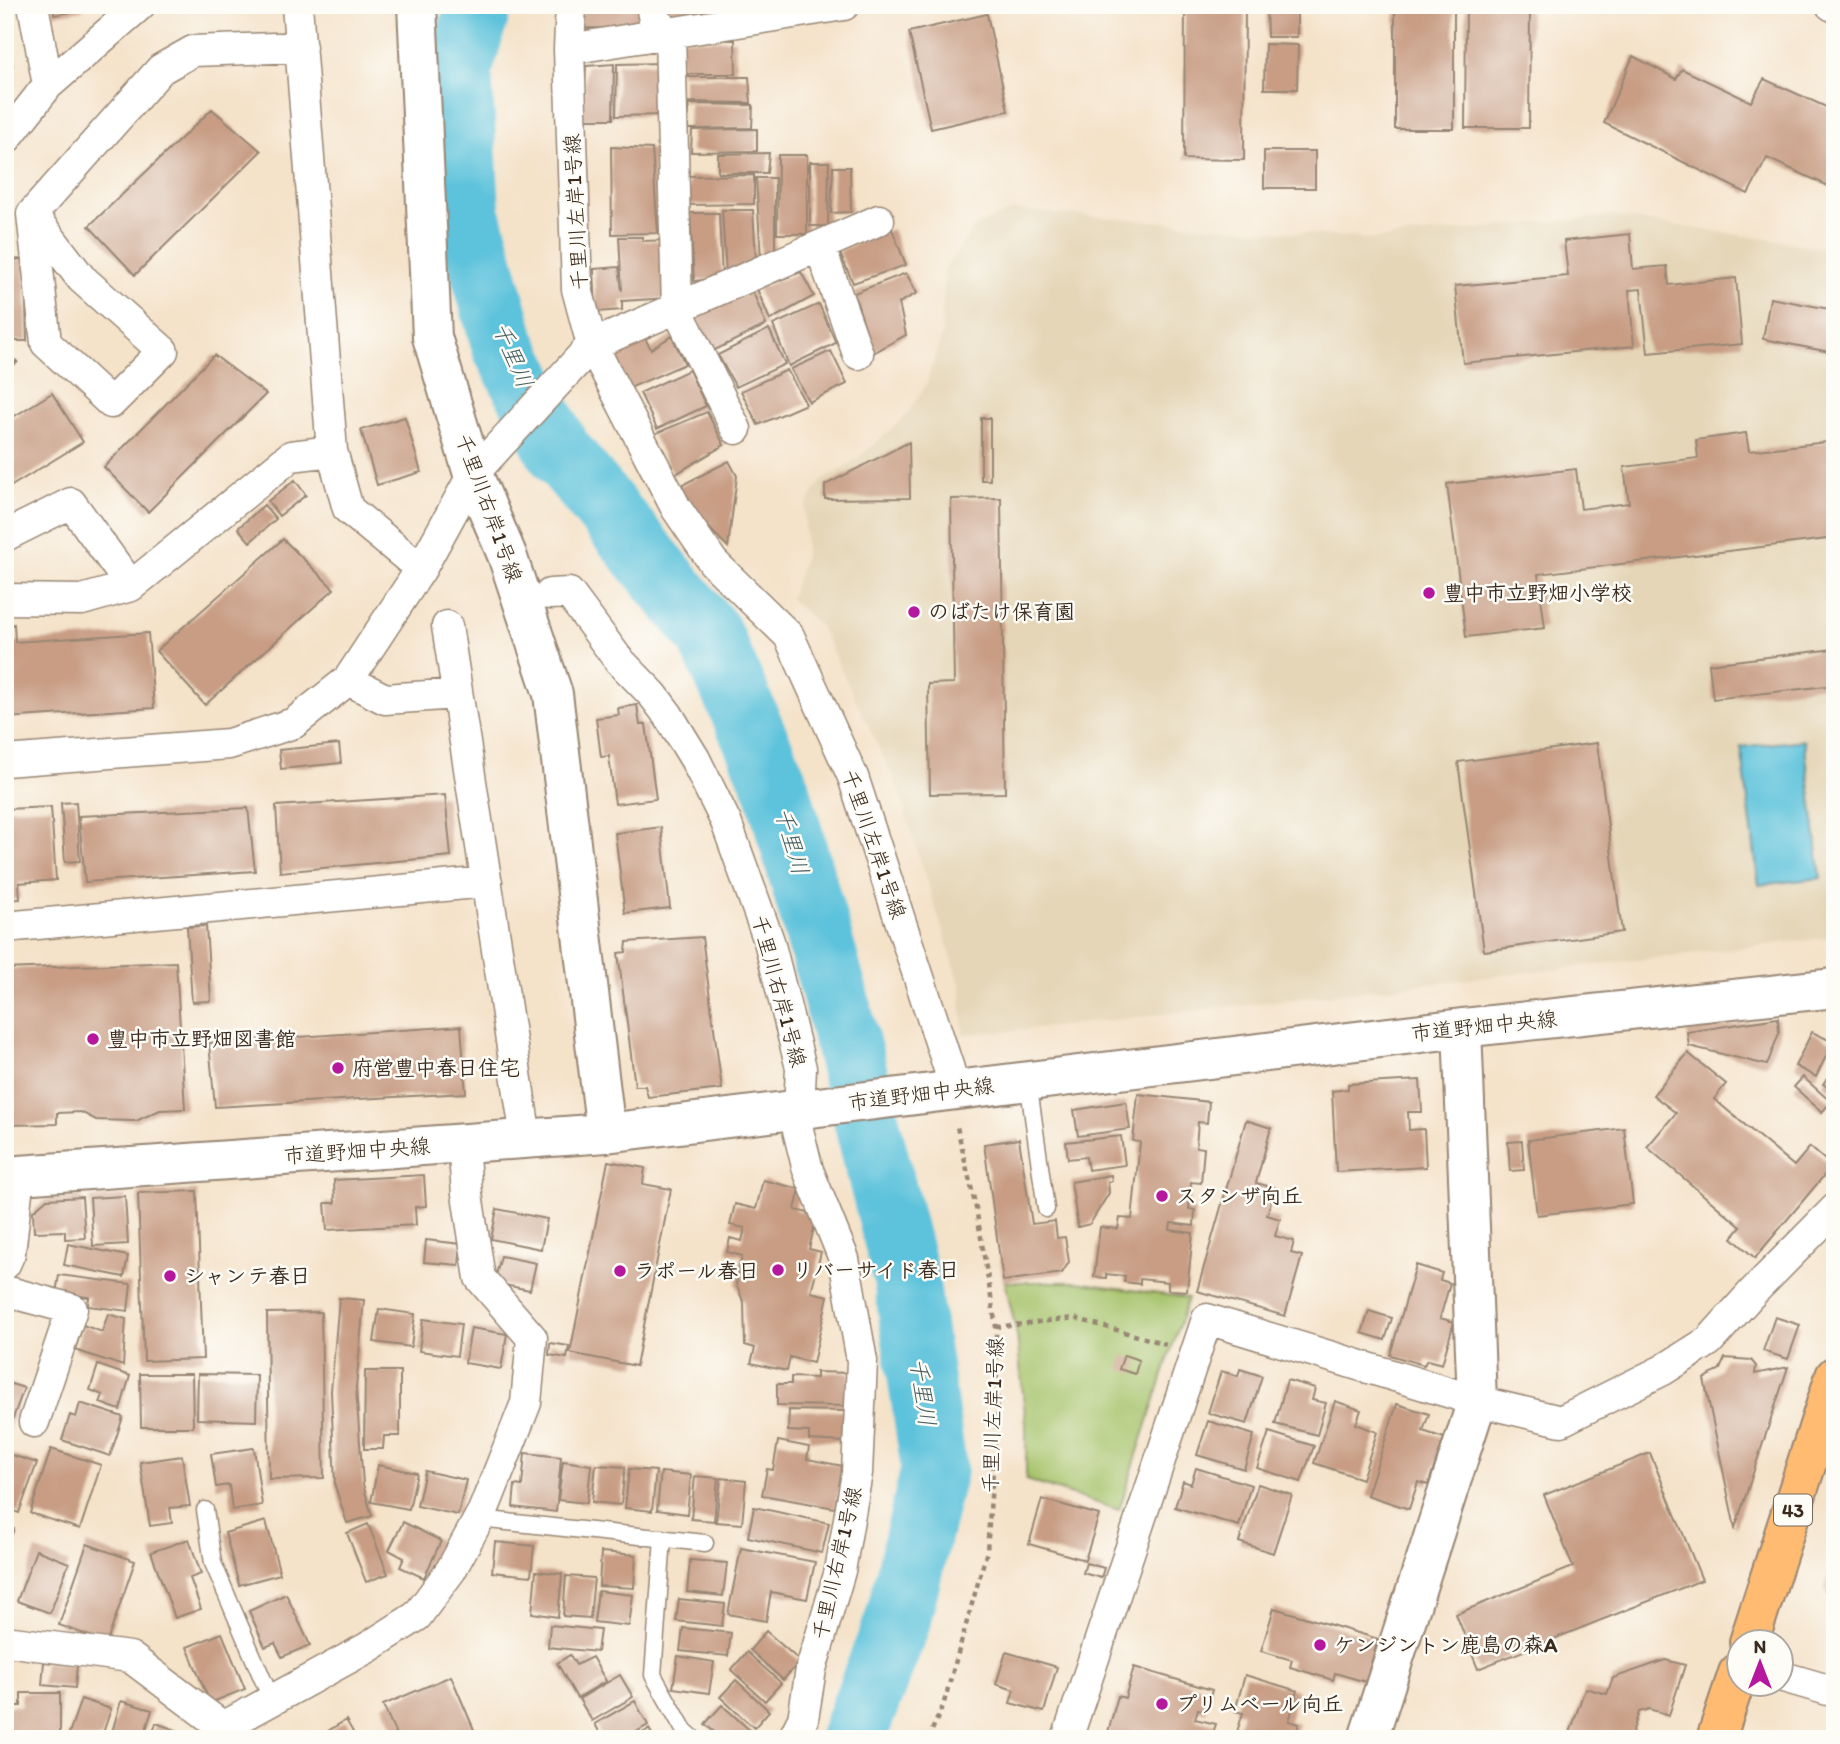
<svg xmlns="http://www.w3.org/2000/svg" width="1840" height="1744" font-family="Itim,'Klee One',sans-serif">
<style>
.built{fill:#e5d6b7}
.green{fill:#a6c36a;stroke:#707644;stroke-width:2}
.water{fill:#5dc2db;stroke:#4c767c;stroke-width:2}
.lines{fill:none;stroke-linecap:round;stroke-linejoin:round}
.river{stroke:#5dc2db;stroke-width:66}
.building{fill:#c89d84}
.service-casing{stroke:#988674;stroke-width:19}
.minor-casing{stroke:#988674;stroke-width:33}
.tertiary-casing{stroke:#988674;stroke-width:42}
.primary-casing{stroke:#988674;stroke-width:42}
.path{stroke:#988674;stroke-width:4.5;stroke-dasharray:5 5;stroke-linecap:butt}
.service{stroke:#fff;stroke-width:16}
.minor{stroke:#fff;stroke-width:30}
.tertiary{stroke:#fff;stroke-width:38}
.primary{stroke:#ffbb71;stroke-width:38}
.poi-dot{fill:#b5179e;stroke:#fdfcf7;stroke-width:2.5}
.labels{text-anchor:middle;stroke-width:5;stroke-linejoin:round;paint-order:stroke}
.shield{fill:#fdfcf7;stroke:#75695f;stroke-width:2}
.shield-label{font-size:19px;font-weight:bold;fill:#3b2a1e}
.street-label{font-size:21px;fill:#3b2a1e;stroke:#fdfcf7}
.poi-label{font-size:21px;font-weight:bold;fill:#3b2a1e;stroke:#fdfcf7;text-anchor:start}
.water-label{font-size:23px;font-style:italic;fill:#475f60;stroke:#fdfcf7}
</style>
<rect width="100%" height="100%" fill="#fdfcf7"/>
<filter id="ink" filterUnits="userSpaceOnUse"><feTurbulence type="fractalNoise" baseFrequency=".0143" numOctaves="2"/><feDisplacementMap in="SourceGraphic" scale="14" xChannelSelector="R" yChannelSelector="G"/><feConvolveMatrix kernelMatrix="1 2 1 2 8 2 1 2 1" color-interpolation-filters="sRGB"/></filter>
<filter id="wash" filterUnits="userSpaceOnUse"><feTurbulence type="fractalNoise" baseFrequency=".00686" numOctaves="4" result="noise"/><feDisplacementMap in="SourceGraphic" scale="28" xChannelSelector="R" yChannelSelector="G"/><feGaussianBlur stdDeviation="1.57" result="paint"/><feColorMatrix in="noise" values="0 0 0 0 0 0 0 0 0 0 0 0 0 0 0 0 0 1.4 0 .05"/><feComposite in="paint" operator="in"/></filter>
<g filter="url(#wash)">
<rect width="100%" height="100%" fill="#f4e2c9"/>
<!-- built -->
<path class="built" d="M1014,210L1373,239L1610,216L1835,249V937L1034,1029L963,1034L961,987L895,781L820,626L790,599L805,556V506L821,482L861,456L904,418L926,385L942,335L944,270L975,226Z"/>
<!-- green -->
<path class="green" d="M1005,1282H1076L1188,1298L1119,1510L1026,1480V1424L1017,1335Z"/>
<!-- water -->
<path class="water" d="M1804,740L1821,878L1759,885L1741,747Z"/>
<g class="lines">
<!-- river -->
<path class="river" d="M479,5L459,71L467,211L504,345L558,450L709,634L777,788L834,991L906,1278L934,1469L897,1623L852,1739"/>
</g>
<g id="blocks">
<!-- building -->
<path class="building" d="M53,5H83V10L54,15Z
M582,5H639V29L580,28Z
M667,5H720L723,14L672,25Z
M1185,5H1245L1244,160L1184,159Z
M1266,5H1297V37H1267Z
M1395,5H1454V129H1395Z
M1466,5H1530L1529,128H1465Z
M987,14L1008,111L931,129L909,32Z
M5,33H9L13,68L5,69Z
M680,39L735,40L736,74H681Z
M1265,44L1298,45L1297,89H1264Z
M1633,56L1676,79L1682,69L1751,102L1764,79L1835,111V189L1767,158L1748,194L1604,123Z
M662,63L665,115L616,116L617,64Z
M614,64L613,119H583L586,66Z
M683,77H749L751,103L683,102Z
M689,104L753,105L752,128L688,129Z
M212,109L261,151L135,275L89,226Z
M757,129V151L691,152L692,130Z
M611,147L652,149L658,233L612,234Z
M1264,151H1315V188H1264Z
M769,153L767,173H718V154Z
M778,155H807V234H777Z
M810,162H829L828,226H810Z
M833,167H850L851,212L831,213Z
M754,175V204L688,205L689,176Z
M756,178H775V252L761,259Z
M722,210H753L756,260L726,274Z
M690,213H719L722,278L694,281Z
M892,229L906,265L853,283L839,251Z
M1630,234L1633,269L1667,266L1669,285L1736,278L1742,344L1648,353L1641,289L1629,290L1634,346L1463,363L1455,286L1568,276L1564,241Z
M619,237H643V241L671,240L670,298L622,301V310L596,312L594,269L619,267L622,291Z
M25,259L27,341H7L5,260Z
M801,272L814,296L770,320L757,289Z
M906,273L917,293L899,303L906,335L873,353L854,293Z
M753,292L766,325L711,352L696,316Z
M1770,298L1835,310V353L1763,339Z
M819,304L836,343L789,366L773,325Z
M769,329L785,364L736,387L718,355Z
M643,335L651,349L672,336L685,364L625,390L608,351Z
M831,351L847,384L809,402L791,369Z
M214,355L266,394L148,512L104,467Z
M689,370L706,406L657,429L640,393Z
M787,370L806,404L758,425L741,391Z
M52,393L83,442L5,490V422Z
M707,412L724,445L674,475L652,435Z
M405,417L421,472L377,485L361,430Z
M981,418H990V480H981Z
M1746,433L1749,451L1835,441V538L1538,574L1545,628L1466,637L1447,484L1576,469L1581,509L1629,503L1624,467L1698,458L1696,440Z
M909,442L910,498L825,499V485Z
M729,461L737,476L728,547L686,505L678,487Z
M295,480L306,495L279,516L268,501Z
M1001,498L1005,793L930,794L928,684L954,683L951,499Z
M264,505L276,519L250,542L238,528Z
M283,539L334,589L205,705L156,651Z
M14,624L15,642L148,633L154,708L5,718V626Z
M1835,649V685L1713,699L1709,664Z
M637,705L640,725L646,724L656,799L615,804L609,756L601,757L596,718L619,715L618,708Z
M1597,743L1622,932L1484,951L1458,762Z
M339,744L341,763L281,769L279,750Z
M445,795L451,856L280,872L276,806Z
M76,802L80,861L65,862L61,803Z
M51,807L56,880L19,883L20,899L5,900V809Z
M248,808L255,871L85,882L79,816Z
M661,827L670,908L625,913L615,833Z
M206,926L211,1001L192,1002L187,927Z
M702,937L722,1089L648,1097L645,1086H635L618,953L626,952L627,942Z
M176,962L185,1109L160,1110L136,1121L96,1120L81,1112L57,1113V1124L5,1125V969Z
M1778,1018L1779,1033L1767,1065L1689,1046L1687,1032Z
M461,1026L466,1093L215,1107L209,1043Z
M1812,1032L1833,1042L1816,1077L1795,1066Z
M1688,1053L1726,1084L1714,1099L1794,1166L1810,1147L1832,1166L1755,1258L1732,1238L1741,1227L1647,1147L1676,1113L1653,1095Z
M1835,1068V1092L1823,1084Z
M1803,1077L1831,1102L1822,1112L1794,1087Z
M1420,1080L1422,1112H1408L1409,1130L1424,1129L1426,1167L1336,1172L1332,1091L1348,1089V1084Z
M1138,1094L1209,1102L1207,1123L1198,1122L1196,1147L1204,1148L1201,1183L1191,1182L1189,1209L1195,1210L1194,1226L1171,1223L1170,1230L1193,1233L1187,1291L1168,1290V1282L1140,1279V1284L1124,1282L1125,1276L1106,1274V1278L1094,1277L1100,1227L1118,1229L1120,1218L1132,1219L1140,1142L1133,1141Z
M1126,1102L1130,1129L1078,1136L1074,1110Z
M1246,1120L1271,1128L1256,1183L1275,1188L1267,1215L1280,1219L1275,1236L1294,1241L1291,1253L1302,1256L1285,1316L1197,1291Z
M1624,1128L1633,1204L1537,1215L1528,1140Z
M1121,1136L1125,1165L1088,1170L1086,1157L1068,1159L1066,1142Z
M1019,1139L1032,1224L1055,1221L1057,1238L1065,1237L1069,1262L1062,1273L1003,1281L984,1144Z
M1522,1141L1524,1170L1510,1171L1508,1142Z
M608,1161L645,1168L643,1184L671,1189L636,1366L570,1353Z
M424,1175L426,1206L415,1207L416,1225L327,1230L325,1203H335L334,1180Z
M1111,1175L1112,1181L1108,1182L1109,1193L1090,1224L1078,1227L1071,1182Z
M763,1180L800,1189L795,1210L817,1215L809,1249L821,1252L811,1292L828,1296L813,1363L790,1357L787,1371L751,1363L755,1348L745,1345L744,1303L736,1284L742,1256L727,1252L730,1238L742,1241L745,1228L730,1225L735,1204L756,1209Z
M197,1191L203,1359L144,1361L138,1193Z
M125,1196L128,1244L93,1246L90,1198Z
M82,1197L85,1238L65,1239V1231L34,1232L33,1211L47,1199Z
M497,1209L547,1219L541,1249L491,1239Z
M426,1240L461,1244L459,1265L424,1262Z
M68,1244L128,1256L124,1277L64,1265Z
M501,1256L536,1263L530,1290L494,1283Z
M1416,1265L1442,1273L1440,1280L1450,1283L1440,1318L1454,1322L1442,1364L1427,1360L1424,1365L1390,1355Z
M59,1275L131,1284L128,1311L88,1306L89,1297L56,1293Z
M339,1298L364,1300L356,1388L363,1484L372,1516L347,1523L335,1486L331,1391Z
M379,1309L415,1314L411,1347L374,1342Z
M1369,1311L1392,1318L1385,1340L1362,1333Z
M321,1312L324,1478L269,1479L267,1313Z
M108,1314L126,1319L123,1366L75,1350L83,1325L102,1332Z
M1775,1317L1800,1325L1788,1359L1763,1351Z
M423,1319L461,1324L457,1356L419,1351Z
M471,1328L507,1334L501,1369L465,1363Z
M550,1343L569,1346L567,1358L549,1355Z
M1124,1355L1139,1360L1135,1374L1119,1369Z
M1725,1358L1751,1360L1756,1366L1755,1374L1788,1367L1735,1528L1704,1379L1720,1369Z
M98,1365L130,1376L120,1410L100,1403L103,1395L90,1390Z
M1240,1369L1262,1376L1247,1424L1208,1413L1221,1371L1238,1376Z
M365,1371H400V1436H384L383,1449H364Z
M816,1372L850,1373L849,1406L777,1405V1384H791V1377L816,1378Z
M140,1374H192L193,1427H141Z
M198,1374L257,1375L256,1421L197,1419Z
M1287,1380L1315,1388L1312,1400L1326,1403L1317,1435L1275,1424Z
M5,1382L24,1388L9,1429L5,1428Z
M1335,1401L1361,1410L1356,1424L1377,1432L1362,1479L1314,1463Z
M80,1403L123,1417L110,1456L62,1440L70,1415L76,1417Z
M1397,1404L1429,1414L1423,1431L1444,1438L1428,1485L1418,1482L1409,1509L1367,1495Z
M789,1410L846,1411L845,1442L809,1440V1432L788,1431Z
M1208,1421L1254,1435L1244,1469L1197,1455Z
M1269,1432L1314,1446L1301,1482L1257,1468Z
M778,1441L809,1447L807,1459L843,1466L835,1508L762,1495L767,1469L773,1470Z
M254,1448L262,1505L232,1510L229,1485L216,1487L211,1454Z
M51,1449L101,1465L80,1529L30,1513Z
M5,1453L37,1463L19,1513L5,1508Z
M525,1453L561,1457L556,1512L513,1507L515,1485L522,1486Z
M1650,1453L1702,1580L1478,1669L1456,1614L1573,1567L1544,1495Z
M182,1456L190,1506L170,1508L172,1523L150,1526L140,1462Z
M563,1461L591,1465L587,1503L558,1500Z
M378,1465L417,1473L409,1509L371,1502Z
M596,1465L625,1467L621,1505L592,1502Z
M1196,1468L1251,1485L1239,1526L1175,1507L1183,1481L1191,1484Z
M629,1469L656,1471L652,1511L625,1508Z
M425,1471L466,1480L458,1515L417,1506Z
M661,1472L691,1475L687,1514L657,1510Z
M695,1476L718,1478L714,1521L691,1519Z
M721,1478L746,1481L742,1524L716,1522Z
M1258,1484L1292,1495L1273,1553L1239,1542Z
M1042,1499L1099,1515L1085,1560L1029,1544Z
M754,1507L829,1523L822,1553L748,1537Z
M266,1521L280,1574L239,1585L225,1533Z
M403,1522L441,1541L424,1578L400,1567L404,1558L389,1550Z
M368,1524L388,1574L366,1582L347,1533Z
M5,1526L14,1529L5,1552Z
M189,1539L201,1574L190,1578L201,1609L175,1618L151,1552Z
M495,1542L534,1546L531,1576L492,1572Z
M87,1544L135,1561L107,1642L59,1625Z
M741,1548L815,1562L807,1599L771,1592L766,1621L728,1614Z
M36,1550L69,1563L50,1613L17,1601Z
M601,1552L636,1555L634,1588L599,1586Z
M1834,1559H1835V1594L1824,1590Z
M690,1560L727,1563L723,1596L687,1592Z
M1086,1563L1104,1568L1101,1578L1083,1573Z
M536,1571L562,1574L558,1617L532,1613Z
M566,1576L594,1578L590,1618L563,1616Z
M598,1591L633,1595L629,1626L594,1622Z
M286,1594L310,1645L282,1657L275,1643L265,1647L249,1611Z
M679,1599L725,1604L722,1626L676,1621Z
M1274,1608L1378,1639L1366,1682L1335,1673L1333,1680L1290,1667L1292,1660L1261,1651Z
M550,1625L600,1630L597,1652L548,1647Z
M683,1628L731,1633L728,1656L680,1651Z
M766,1631L800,1661L783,1680L750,1650Z
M222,1633L245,1689L210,1703L187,1647Z
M747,1652L781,1683L765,1701L731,1670Z
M1006,1652L1057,1667L1044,1712L1010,1703L1014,1690L996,1684Z
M570,1655L576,1665L592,1657L606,1681L577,1698L557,1663Z
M678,1656L714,1662L709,1693L673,1688Z
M1665,1660L1685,1665L1669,1715L1649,1709L1639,1712L1630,1739H1568L1585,1688L1607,1694L1613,1678Z
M44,1662L77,1665L75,1688L42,1685Z
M1134,1667L1212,1690L1206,1712L1198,1709L1195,1719L1216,1724L1211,1739L1189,1736L1188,1739H1106L1118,1696L1125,1698Z
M620,1675L633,1697L592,1721L579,1699Z
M1245,1675L1298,1691L1289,1721L1299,1724L1294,1739H1225L1228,1732L1236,1735L1243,1713L1235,1711Z
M451,1676L478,1739H398L383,1705Z
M736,1680L769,1711L754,1728L720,1697Z
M21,1693H60V1737L5,1739V1706H21Z
M81,1699L111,1709L101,1739H67Z
M121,1701L152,1710L143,1739H110Z
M635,1701L648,1725L624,1739H603L595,1724Z
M722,1705L756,1736L753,1739H722L705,1724Z
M346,1720L357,1739H315Z
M156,1723L184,1733L183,1739H151Z
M649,1729L655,1739H632Z"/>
</g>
</g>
<g filter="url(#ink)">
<use href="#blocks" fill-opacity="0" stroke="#988674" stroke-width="2"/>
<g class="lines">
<defs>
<path id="service" d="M1028,1081L1046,1209
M205,1510L213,1563L272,1701
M479,1519L705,1543
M663,1538L653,1675L684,1730L694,1739"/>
<path id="minor" d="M33,5L48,85
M297,5L332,451L348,509L421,569
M571,5L569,49L577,289L592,345L676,508L713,562L789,636L853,777L949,1069L951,1091
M651,5L654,20L670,34L677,309L736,429
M1831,5L1835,7
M569,49L844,5
M5,140L48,85L140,5
M32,214L46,343L111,403L163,351L81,278L32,214L161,69L193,51L301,47
M820,247L858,354
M5,536L71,503L131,586
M550,594L569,593L618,659L653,695L668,715L695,759L726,822L769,941L801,1068L798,1130L808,1170L844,1259L862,1361L857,1473L840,1571L811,1669L803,1719L793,1739
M5,599L82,600L131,586L291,456L332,451
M447,626L526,1138
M348,680L385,699L457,694
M5,761L229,744L294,723L348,680L421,569L473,474L592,345L879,220
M5,927L487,882
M5,1264L10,1253L19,1175
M5,1291L72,1309L34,1422
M5,1641L130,1657L223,1727
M1780,1676L1835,1692
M215,1739L223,1727L367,1648L417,1616L451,1570L483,1511L526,1403L532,1338L480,1278L467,1194L463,1143
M1067,1739L1207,1319L1477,1401L1561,1421L1663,1370L1709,1341L1753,1292L1835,1209"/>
<path id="tertiary" d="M417,5L432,337L473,474L507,555L553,694L606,1133
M5,1176L606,1133L1462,1028L1835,988
M1368,1739L1477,1401L1462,1028"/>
<path id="primary" d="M1749,1642L1835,1376
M1716,1739L1738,1673"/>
</defs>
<!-- service casing -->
<use href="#service" class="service-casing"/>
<!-- minor casing -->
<use href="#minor" class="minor-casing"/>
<!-- tertiary casing -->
<use href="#tertiary" class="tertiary-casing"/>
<!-- primary casing -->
<use href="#primary" class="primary-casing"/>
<!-- path -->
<path class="path" d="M5,369L19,360
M996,1327L1074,1318L1166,1344
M928,1739L943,1706L987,1551L997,1416L996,1327L976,1208L957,1127"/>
<!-- service -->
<use href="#service" class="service"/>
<!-- minor -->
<use href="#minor" class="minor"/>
<!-- tertiary -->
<use href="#tertiary" class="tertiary"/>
<!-- primary -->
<use href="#primary" class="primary"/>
</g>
</g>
<!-- markers -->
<g class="poi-dot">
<circle cx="1429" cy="593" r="7"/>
<circle cx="914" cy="612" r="7"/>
<circle cx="93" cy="1039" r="7"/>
<circle cx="338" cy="1068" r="7"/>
<circle cx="1162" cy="1196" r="7"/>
<circle cx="778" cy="1270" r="7"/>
<circle cx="620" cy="1271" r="7"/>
<circle cx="170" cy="1276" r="7"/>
<circle cx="1320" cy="1645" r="7"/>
<circle cx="1162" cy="1704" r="7"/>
</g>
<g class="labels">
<!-- shield labels -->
<rect class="shield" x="1774" y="1494.5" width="38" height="31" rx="5"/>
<g class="shield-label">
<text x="1793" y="1517">43</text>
</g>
<!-- street labels -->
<g class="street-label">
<text transform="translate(576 212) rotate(-93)" y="7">千里川左岸1号線</text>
<text transform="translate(489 508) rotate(70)" y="7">千里川右岸1号線</text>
<text transform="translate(874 844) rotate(71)" y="7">千里川左岸1号線</text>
<text transform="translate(779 991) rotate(75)" y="7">千里川右岸1号線</text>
<text transform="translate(1484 1026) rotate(-6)" y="7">市道野畑中央線</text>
<text transform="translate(921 1094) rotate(-7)" y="7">市道野畑中央線</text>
<text transform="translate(357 1151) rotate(-4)" y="7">市道野畑中央線</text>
<text transform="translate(993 1415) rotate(-88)" y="7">千里川左岸1号線</text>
<text transform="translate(837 1563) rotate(-77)" y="7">千里川右岸1号線</text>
</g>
<!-- poi labels -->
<g class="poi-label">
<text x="1443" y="600">豊中市立野畑小学校</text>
<text x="928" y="619">のばたけ保育園</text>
<text x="107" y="1046">豊中市立野畑図書館</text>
<text x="352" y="1075">府営豊中春日住宅</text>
<text x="1176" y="1203">スタンザ向丘</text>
<text x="792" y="1277">リバーサイド春日</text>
<text x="634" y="1278">ラポール春日</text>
<text x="184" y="1283">シャンテ春日</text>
<text x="1334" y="1652">ケンジントン鹿島の森A</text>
<text x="1176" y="1711">プリムベール向丘</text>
</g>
<!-- water labels -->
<g class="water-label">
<text transform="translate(513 355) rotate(67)" y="8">千里川</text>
<text transform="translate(792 841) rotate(74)" y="8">千里川</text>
<text transform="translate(923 1392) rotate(82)" y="8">千里川</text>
</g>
</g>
<!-- margin -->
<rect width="1840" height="1744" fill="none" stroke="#fdfcf7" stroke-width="28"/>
<!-- north arrow -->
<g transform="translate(1760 1663)"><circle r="33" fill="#fdfcf7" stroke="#afa8a0" stroke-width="2"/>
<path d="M0-5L12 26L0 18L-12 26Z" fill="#b5179e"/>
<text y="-10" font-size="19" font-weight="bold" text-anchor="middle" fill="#3b2a1e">N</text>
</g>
</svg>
